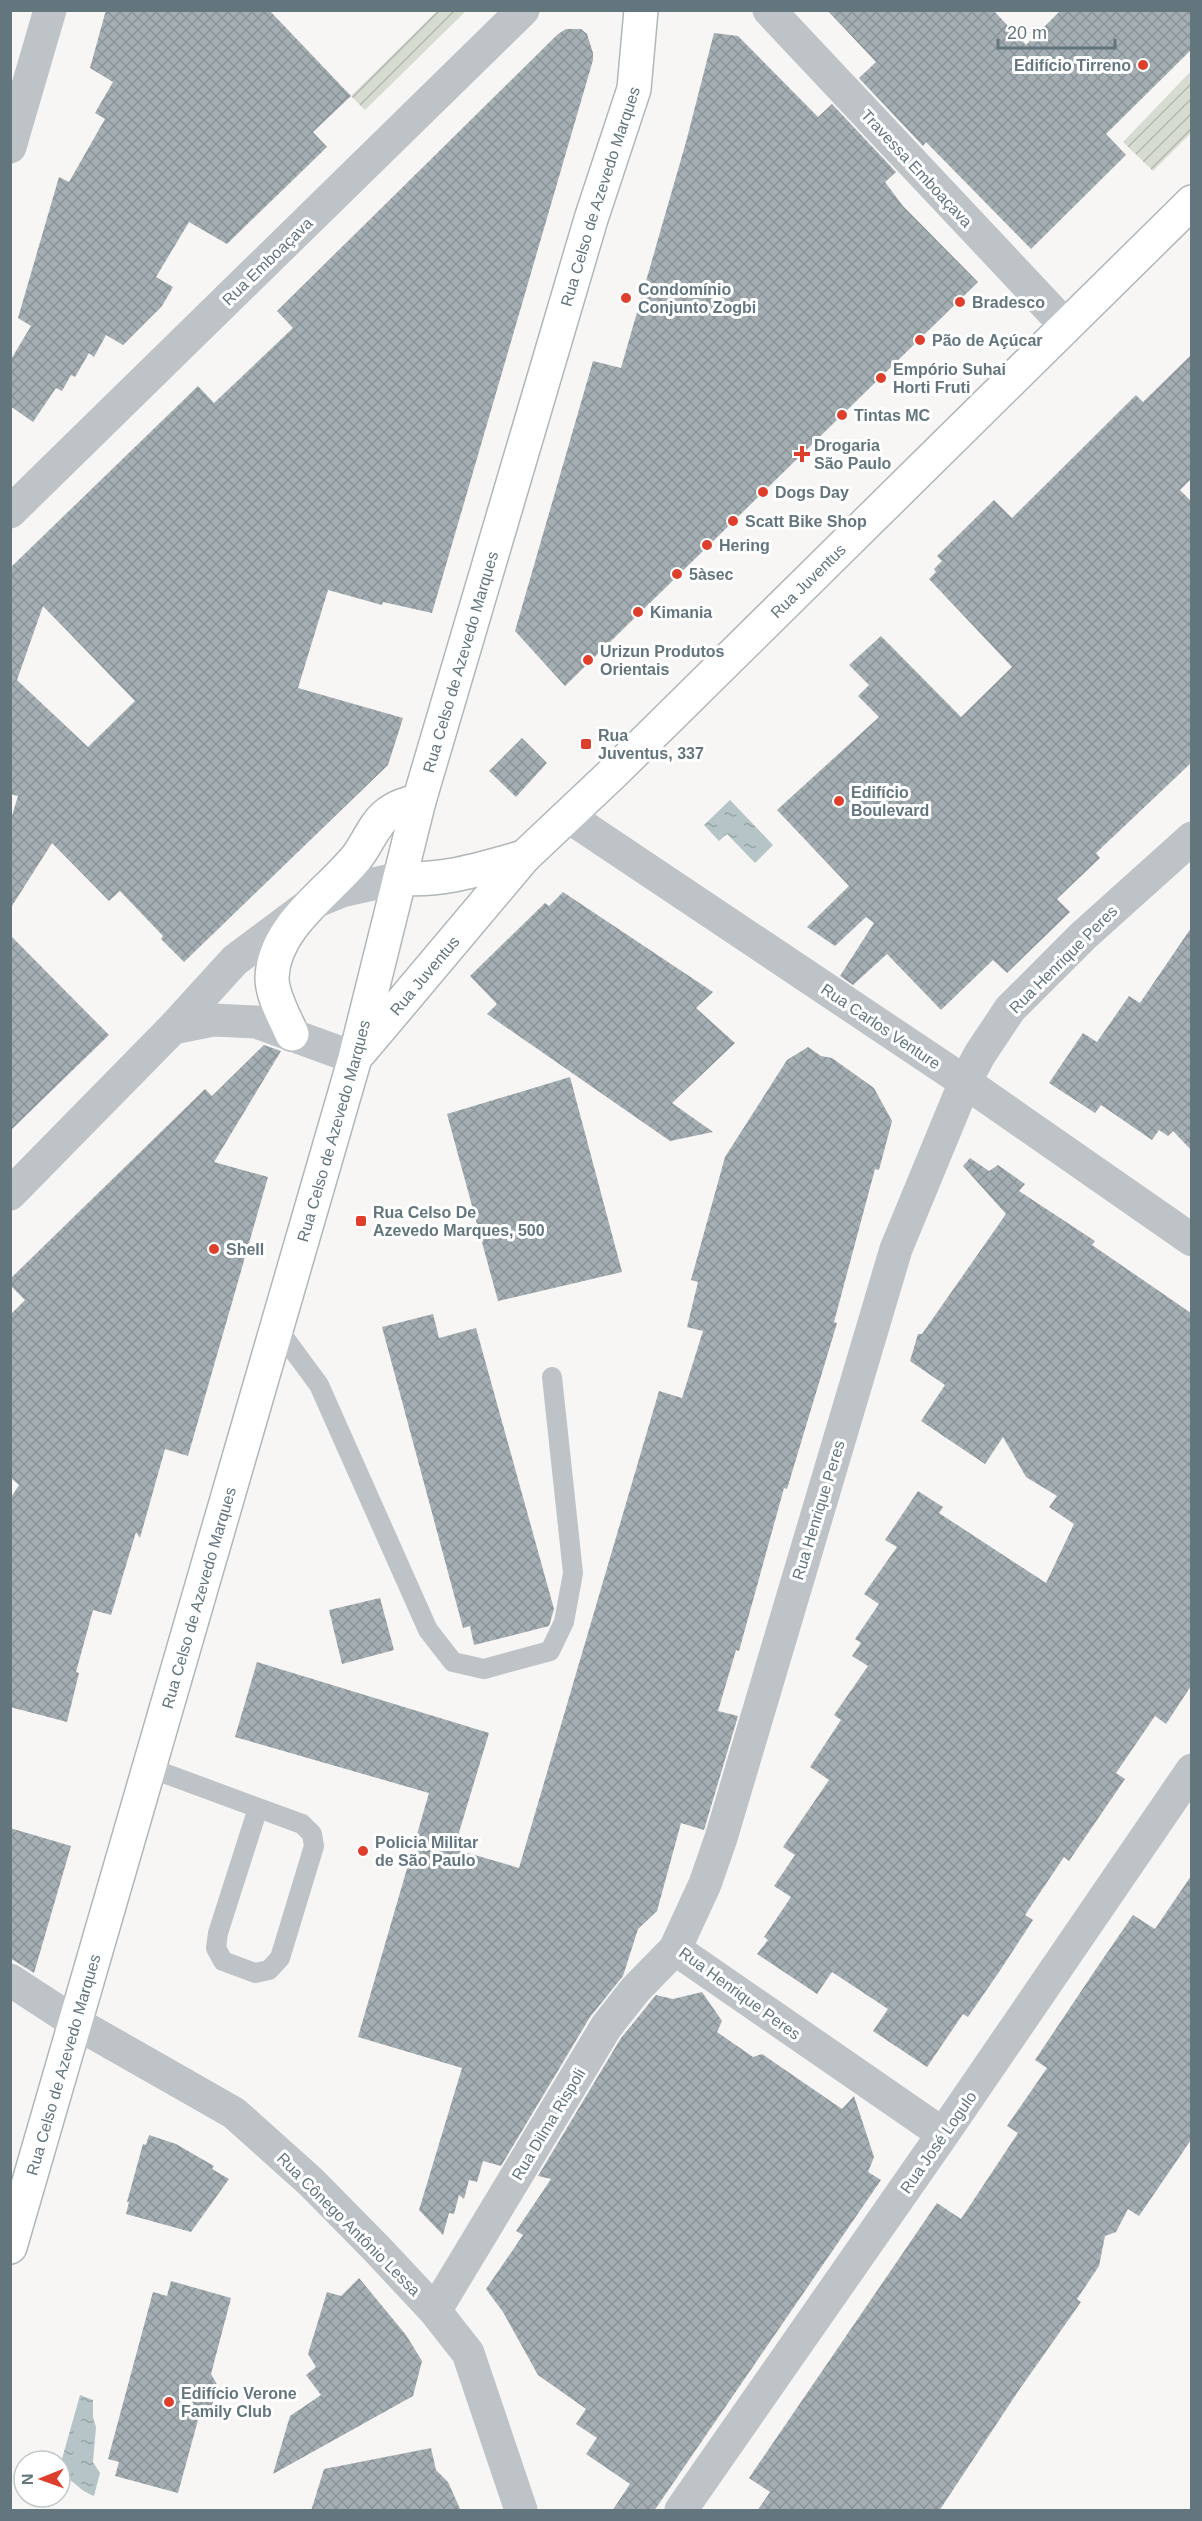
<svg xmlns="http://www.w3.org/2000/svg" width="1202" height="2521" font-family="Helvetica,sans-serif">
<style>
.garden{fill:url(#garden-furrows)}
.water{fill:url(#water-ripples)}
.building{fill:url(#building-cross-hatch);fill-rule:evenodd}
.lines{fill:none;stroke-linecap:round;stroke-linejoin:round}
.secondary-casing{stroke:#b0b7ba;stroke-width:36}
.lane{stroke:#bdc3c6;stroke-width:20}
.street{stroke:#bdc3c6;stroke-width:33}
.secondary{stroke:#fff;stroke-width:33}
.poi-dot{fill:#de3e2c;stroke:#fff;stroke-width:2}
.labels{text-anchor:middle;stroke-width:6;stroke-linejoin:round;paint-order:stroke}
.poi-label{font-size:16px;font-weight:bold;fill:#63767e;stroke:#fff;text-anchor:start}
.street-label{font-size:16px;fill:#63767e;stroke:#fff}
</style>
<defs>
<pattern id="garden-furrows" width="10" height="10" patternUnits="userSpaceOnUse" patternTransform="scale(1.5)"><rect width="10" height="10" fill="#d7dcd3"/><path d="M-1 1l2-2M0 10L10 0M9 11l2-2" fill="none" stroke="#b2b7b0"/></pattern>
<pattern id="water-ripples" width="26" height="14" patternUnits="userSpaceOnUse" patternTransform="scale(1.5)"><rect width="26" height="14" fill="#b5c4c6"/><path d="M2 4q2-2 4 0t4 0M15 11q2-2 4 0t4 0" fill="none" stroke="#97a4a6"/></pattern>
<pattern id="building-cross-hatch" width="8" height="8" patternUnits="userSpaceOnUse" patternTransform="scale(1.5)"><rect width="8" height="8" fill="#a5afb3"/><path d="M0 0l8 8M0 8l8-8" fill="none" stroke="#8a9397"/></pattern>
</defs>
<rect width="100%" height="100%" fill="#f7f6f4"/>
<!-- garden -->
<path class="garden" d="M437,11H466L365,110L351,96Z
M1191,71V133L1153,171L1123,142Z"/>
<!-- water -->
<path class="water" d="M730,800L773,845L755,863L727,834L719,841L704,825Z
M80,2395L93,2400V2417L96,2427L93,2462L100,2473L94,2496C80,2492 74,2479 60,2475V2466Z"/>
<!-- building -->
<path class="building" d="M106,10H269L351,96L313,132L327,147L227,244L189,222L156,277L173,287L162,306L123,345L106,335L94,357L89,353L75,377L71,375L62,391L56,388L33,422L10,406V361L31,326L18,318L59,177L69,182L105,119L95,113L113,82L90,68Z
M827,10H993L1026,45L1061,10H1191V50L1106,134L1126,155L1031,249L926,142L923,146L859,78L876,62Z
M566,29H581L587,34L593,53V60L432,613L383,602L382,605L328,590L298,688L403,718L388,765L184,962L161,939L163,936L120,891L109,901L52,843L10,909V822L18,796L10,794V568L198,386L214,403L293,328L277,311L558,34ZM43,606L135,701L88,747L17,680Z
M714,33L738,36L818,117L832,104L896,172L885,182L903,206L978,282L565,686L515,631L593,361L621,368L686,142Z
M1191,355V479L1180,490L1191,501V763L1096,853L1100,858L1057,899L1070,912L1007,973L993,960L941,1010L887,954L853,985L840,976L874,923L866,917L835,946L807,927L849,886L777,810L879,717L858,696L869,685L849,665L881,636L961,717L1012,667L929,579L936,572L934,569L942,561L937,556L994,500L1012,518L1136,395L1143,402Z
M522,738L547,763L516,797L489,771Z
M563,892L713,992L696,1008L735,1043L672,1103L713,1132L670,1141L487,1014L497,1004L470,976L545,903L549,906Z
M1191,928V1150L1173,1131L1168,1136L1159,1130L1152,1140L1101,1105L1095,1113L1049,1083L1083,1033L1097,1042L1129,996L1140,1003Z
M10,935L109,1035L10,1131Z
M264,1045L281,1051L214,1162L268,1177L188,1456L165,1449L140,1538L136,1532L111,1615L93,1610L76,1672L79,1673L67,1722L10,1707V1499L19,1485L10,1477V1315L25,1300L10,1285V1279L205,1089L212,1096Z
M808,1047L821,1056L832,1058L874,1088L892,1121L879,1170L875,1169L834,1322L837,1323L787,1489L784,1488L739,1651L736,1650L718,1711L738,1716L704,1830L681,1823L657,1911L638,1929L623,1976L590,2017L501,2166L483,2161L477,2182L469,2180L464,2199L459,2195L454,2214L449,2213L443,2235L419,2210L462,2068L358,2037L429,1793L235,1737L257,1662L489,1733L454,1849L519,1868L659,1391L682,1398L703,1331L687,1327L698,1282L691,1280L725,1157L787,1060Z
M570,1077L622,1272L498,1301L447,1114Z
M970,1158L989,1171L998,1165L1025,1184L1019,1191L1095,1241L1092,1245L1191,1313V1686L1166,1724L1155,1716L1116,1773L1125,1779L1069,1861L1064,1857L1025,1915L1033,1920L1001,1969L968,2017L963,2014L927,2067L873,2031L888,2009L832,1972L817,1994L757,1954L768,1940L764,1937L791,1897L774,1886L795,1855L783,1847L829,1780L810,1767L841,1720L834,1715L868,1666L852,1656L861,1643L855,1639L879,1604L864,1594L897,1547L885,1540L918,1491L943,1507L939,1513L1046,1583L1074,1524L1049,1507L1057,1496L1026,1477L1003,1437L985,1464L921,1421L945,1385L910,1361L918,1334H922L1006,1214L963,1166Z
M433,1314L439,1338L476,1328L554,1609L549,1626L474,1645L470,1626L463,1628L382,1327Z
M380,1598L394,1650L342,1664L329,1610Z
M10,1828L71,1846L34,1973L10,1958Z
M1191,1876V2140L1139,2216L1128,2209L1116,2232L1105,2236L1099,2266L1077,2299L1081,2302L1019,2390L939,2511H757L770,2492L749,2478L937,2203L961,2219L1018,2133L1007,2126L1047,2068L1035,2060L1096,1969L1133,1915L1155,1929Z
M702,1992L722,2021L717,2032L753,2057L762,2054L842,2109L854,2096L874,2157L868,2172L881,2180L654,2511H612L630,2484L586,2454L597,2438L576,2424L586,2409L538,2375L503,2312L486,2289L523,2235L516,2231L551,2179L538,2176L621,2038L656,1995L673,1999Z
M149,2135L176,2144L214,2166L212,2169L229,2179L191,2232L126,2214L129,2202H127L143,2144L146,2145Z
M359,2278L406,2335L422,2361L413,2396L273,2474L290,2416L321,2395L306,2375L316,2367L308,2354L327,2292L341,2296Z
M171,2281L231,2298L211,2374L218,2386L209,2418L198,2420L178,2493L115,2476L119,2462L108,2459L153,2292L167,2296Z
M431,2448L436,2470L448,2482L461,2511H311L324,2469Z"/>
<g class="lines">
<defs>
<g id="secondary">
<path d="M400,878C443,882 483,868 524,857"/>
<path d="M292,1034C285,1018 272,996 272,978C273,927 329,892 357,857C367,844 374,825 386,815C397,806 406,804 419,801"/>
<path id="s1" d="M360,1052L524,857L613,773L1192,202"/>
<path id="s2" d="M10,2247L355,1058L419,801L591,219L634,89L641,10"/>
</g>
</defs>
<!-- secondary casing -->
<use href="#secondary" class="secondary-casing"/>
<!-- lane -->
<path class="lane" d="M277,1328L319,1385L428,1630L453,1662L484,1669L550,1651L564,1622L573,1573L552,1377
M150,1768L302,1824L312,1834L314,1846L280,1958L269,1970L255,1973L223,1961L216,1948L218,1933L258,1808"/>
<!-- street -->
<path class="street" d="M769,10L1066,326
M10,147L50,10
M10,512L523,10
M569,817L965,1082L1192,1240
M173,1028L213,1020L256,1022L355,1058
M10,1194L173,1028L235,960L310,904L342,891L400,878
M675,1949L943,2134
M10,1980L76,2023L234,2113L311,2182L377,2249L435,2311L468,2353L521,2510
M435,2311L606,2027L635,1990L675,1949L705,1884L721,1838L896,1249L965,1082L980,1054L1010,1009L1083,936L1192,838
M681,2510L943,2134L1192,1770"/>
<!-- secondary -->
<use href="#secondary" class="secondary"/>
</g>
<!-- markers -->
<g class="poi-dot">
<circle cx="1143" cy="65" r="6"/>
<circle cx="626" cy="298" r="6"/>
<circle cx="960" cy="302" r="6"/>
<circle cx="920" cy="340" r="6"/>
<circle cx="881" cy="378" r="6"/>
<circle cx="842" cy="415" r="6"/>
<path d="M799 445h6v6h6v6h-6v6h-6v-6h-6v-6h6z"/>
<circle cx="763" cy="492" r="6"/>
<circle cx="733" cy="521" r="6"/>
<circle cx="707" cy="545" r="6"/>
<circle cx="677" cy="574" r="6"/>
<circle cx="638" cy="612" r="6"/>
<circle cx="588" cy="660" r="6"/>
<rect x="580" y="738" width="12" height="12" rx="3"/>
<circle cx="839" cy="801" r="6"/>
<rect x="355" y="1215" width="12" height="12" rx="3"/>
<circle cx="214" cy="1249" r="6"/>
<circle cx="363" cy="1851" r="6"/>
<circle cx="169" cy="2402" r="6"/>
</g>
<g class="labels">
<!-- poi labels -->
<g class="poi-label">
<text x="1131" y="71" text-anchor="end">Edifício Tirreno</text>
<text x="638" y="295">Condomínio<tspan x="638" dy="18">Conjunto Zogbi</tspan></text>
<text x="972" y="308">Bradesco</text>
<text x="932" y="346">Pão de Açúcar</text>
<text x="893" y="375">Empório Suhai<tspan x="893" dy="18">Horti Fruti</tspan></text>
<text x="854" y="421">Tintas MC</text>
<text x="814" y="451">Drogaria<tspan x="814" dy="18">São Paulo</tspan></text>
<text x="775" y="498">Dogs Day</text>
<text x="745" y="527">Scatt Bike Shop</text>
<text x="719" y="551">Hering</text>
<text x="689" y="580">5àsec</text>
<text x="650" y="618">Kimania</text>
<text x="600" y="657">Urizun Produtos<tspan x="600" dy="18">Orientais</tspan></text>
<text x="598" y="741">Rua<tspan x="598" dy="18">Juventus, 337</tspan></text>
<text x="851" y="798">Edifício<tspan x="851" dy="18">Boulevard</tspan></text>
<text x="373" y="1218">Rua Celso De<tspan x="373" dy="18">Azevedo Marques, 500</tspan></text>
<text x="226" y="1255">Shell</text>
<text x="375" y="1848">Policia Militar<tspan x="375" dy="18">de São Paulo</tspan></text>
<text x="181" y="2399">Edifício Verone<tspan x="181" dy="18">Family Club</tspan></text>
</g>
<!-- street labels -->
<g class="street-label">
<text transform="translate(917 168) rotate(47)" y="6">Travessa Emboaçava</text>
<text dy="6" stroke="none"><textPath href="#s2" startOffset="2134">Rua Celso de Azevedo Marques</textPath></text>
<text transform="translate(267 261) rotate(-44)" y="6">Rua Emboaçava</text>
<text dy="6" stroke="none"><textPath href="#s1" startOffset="651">Rua Juventus</textPath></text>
<text dy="6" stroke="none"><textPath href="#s2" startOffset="1648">Rua Celso de Azevedo Marques</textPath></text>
<text transform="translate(1063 959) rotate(-45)" y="6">Rua Henrique Peres</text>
<text dy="6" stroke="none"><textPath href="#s1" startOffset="100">Rua Juventus</textPath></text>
<text transform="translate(881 1026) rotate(34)" y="6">Rua Carlos Venture</text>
<text dy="6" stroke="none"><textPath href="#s2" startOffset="1162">Rua Celso de Azevedo Marques</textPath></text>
<text transform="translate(818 1510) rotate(-73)" y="6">Rua Henrique Peres</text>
<text dy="6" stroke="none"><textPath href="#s2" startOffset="676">Rua Celso de Azevedo Marques</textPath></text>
<text transform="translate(740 1993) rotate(36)" y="6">Rua Henrique Peres</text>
<text dy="6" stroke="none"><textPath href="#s2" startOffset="190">Rua Celso de Azevedo Marques</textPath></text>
<text transform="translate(548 2124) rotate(-59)" y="6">Rua Dilma Rispoli</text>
<text transform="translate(938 2142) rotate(-55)" y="6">Rua José Logulo</text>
<text transform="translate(349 2224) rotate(45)" y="6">Rua Cônego Antônio Lessa</text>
</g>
</g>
<!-- border -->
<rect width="1202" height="2521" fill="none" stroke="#63767e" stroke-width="24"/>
<!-- north arrow -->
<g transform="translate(42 2479) rotate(269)"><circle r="28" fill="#ffffff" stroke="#c1c8cb" stroke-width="1.5"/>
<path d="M0-4.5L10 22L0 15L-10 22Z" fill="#de3e2c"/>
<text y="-9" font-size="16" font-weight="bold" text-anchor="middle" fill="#63767e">N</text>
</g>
<!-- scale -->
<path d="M998 39v9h117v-9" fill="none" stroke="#63767e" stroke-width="3"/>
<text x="1007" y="39" font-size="18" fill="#63767e" stroke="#ffffff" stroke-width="4.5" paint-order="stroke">20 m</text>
</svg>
